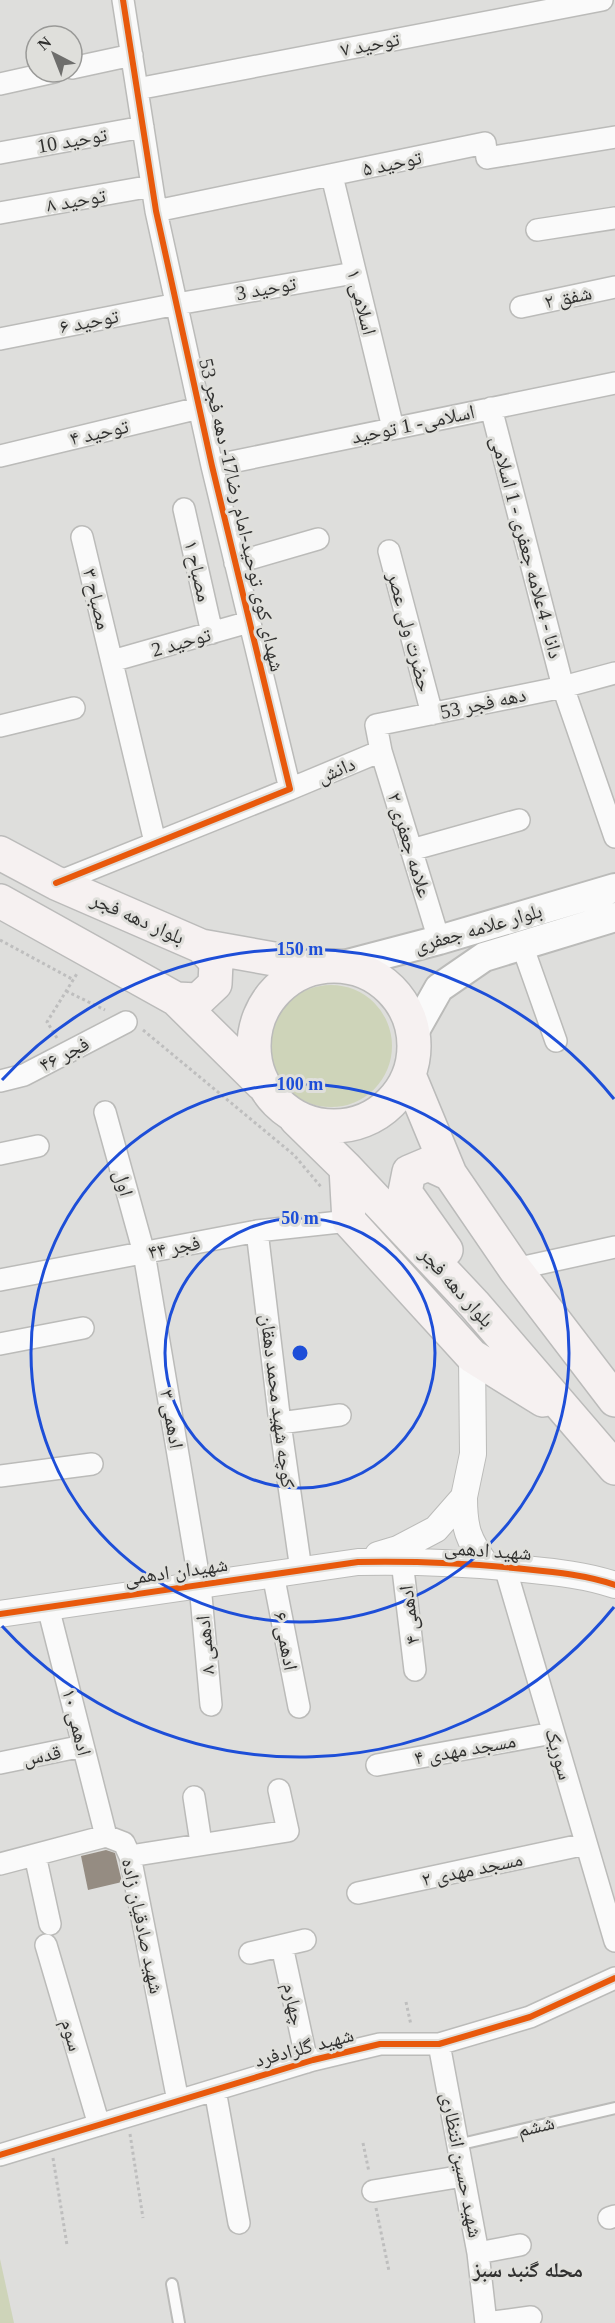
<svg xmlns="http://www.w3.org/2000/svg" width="615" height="2323" font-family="'Times New Roman','Noto Naskh Arabic',serif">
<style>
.green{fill:#ced4b9}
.building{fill:#958c82}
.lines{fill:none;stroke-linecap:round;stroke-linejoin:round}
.service-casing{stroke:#bbbbb9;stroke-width:14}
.minor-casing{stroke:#bbbbb9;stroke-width:24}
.tertiary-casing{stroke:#bbbbb9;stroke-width:28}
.secondary-casing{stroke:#bbbbb9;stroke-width:32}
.primary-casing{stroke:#bbbbba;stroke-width:36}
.path{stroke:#bebebe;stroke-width:3;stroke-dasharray:3 3;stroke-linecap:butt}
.service{stroke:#fafafa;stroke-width:10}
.minor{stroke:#fafafa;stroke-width:21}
.tertiary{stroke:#fafafa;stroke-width:26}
.secondary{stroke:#fafafa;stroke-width:28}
.primary{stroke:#f6f1f1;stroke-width:33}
.cycleway-casing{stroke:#dfdfdb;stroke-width:10}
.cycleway{stroke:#e8590c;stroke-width:6}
.ring{fill:none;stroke:#1d4ed8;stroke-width:3}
.labels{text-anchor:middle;stroke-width:6;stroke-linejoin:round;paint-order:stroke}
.street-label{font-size:20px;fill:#313130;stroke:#dfdfdb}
.neighbourhood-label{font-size:21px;font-weight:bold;fill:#313130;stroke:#dfdfdb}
.centre{fill:#1d4ed8;stroke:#dfdfdb;stroke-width:3}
.ring-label{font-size:18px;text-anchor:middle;font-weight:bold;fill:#1d4ed8;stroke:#dfdfdb;stroke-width:6;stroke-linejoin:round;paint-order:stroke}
</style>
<rect width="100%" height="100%" fill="#dededc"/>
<!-- green -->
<path class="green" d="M270 1046a61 61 0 1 1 122 0a61 61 0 1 1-122 0Z
M0,2259L14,2323H0Z"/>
<!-- building -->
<path class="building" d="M106,1850L115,1853L122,1882L88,1890L81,1856Z"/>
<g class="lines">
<defs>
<path id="service" d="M457,2145L615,2108
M172,2284L179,2323"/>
<path id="minor" d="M72,68L132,55
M0,84L54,72
M137,89L602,0
M0,153L143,127
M332,176L393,428
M156,211L485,143L487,158L615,137
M0,213L152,186
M537,230L615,218
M521,307L615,287
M0,339L177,304L354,273
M491,408L563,687L615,837
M0,456L199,408
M212,466L615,383
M184,509L212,633
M82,537L155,842
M389,551L432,714
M235,563L318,539
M112,661L249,622
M0,726L74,708
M290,789L381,751
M411,850L519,820
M56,883L290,789L212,466L156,211L123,0
M439,940L381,751L376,725L563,687L615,673
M522,945L556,1041
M0,1081L24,1075L126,1022
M105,1112L144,1253L200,1585L211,1705
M0,1154L38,1146
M257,1231L280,1423L301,1570
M515,1269L615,1247
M0,1280L257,1231L349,1221
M0,1344L83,1328
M280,1423L340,1415
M0,1476L92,1464
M402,1561L415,1670
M505,1567L615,1941
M273,1574L299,1707
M48,1607L106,1836
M0,1763L83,1746
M377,1765L553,1733
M194,1797L201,1843
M35,1855L50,1924
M130,1856L288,1831L279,1790
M0,1864L106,1836L124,1843L130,1856L178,2101
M358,1893L586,1844
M46,1945L99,2125
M282,1946L307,2062
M250,1953L305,1940
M439,2044L478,2253L486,2323
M215,2090L239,2223
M0,2155L313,2060L380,2044H439L530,2017L615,1978
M373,2191L463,2176
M609,2218L615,2216
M478,2253L520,2245
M486,2323L531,2317"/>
<path id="tertiary" d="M464,1497C464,1529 468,1539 486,1565
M378,1555L398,1549L436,1529L464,1497L473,1454L472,1356
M0,1614L358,1562C413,1561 469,1563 524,1569C554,1572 586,1575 615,1585"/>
<path id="secondary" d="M340,966L439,940L615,888
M413,1034L439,988L484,957L615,917"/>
<path id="primary" d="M0,853L56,883L201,946L319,967
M0,901L176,999L262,1084
M254 1046a80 80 0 1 1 160 0a80 80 0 1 1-160 0Z
M176,999L198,1000L215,984L216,962L201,946
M409,1075L450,1174L515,1269L615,1400
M296,1119L346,1168L474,1304L615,1468
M346,1168L349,1221L472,1356L543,1400
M446,1250L405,1192L409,1172L428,1164L450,1174"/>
</defs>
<!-- service casing -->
<use href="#service" class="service-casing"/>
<!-- minor casing -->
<use href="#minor" class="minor-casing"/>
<!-- tertiary casing -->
<use href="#tertiary" class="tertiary-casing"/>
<!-- secondary casing -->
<use href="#secondary" class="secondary-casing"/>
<!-- primary casing -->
<use href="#primary" class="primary-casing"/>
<!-- path -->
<path class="path" d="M0,940L72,979
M66,991L105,1010
M143,1030L294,1155L322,1188
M57,1038L47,1022L78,972
M406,2002L411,2025
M130,2134L143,2218
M363,2143L369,2172
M53,2158L67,2245
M376,2208L389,2271"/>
<!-- service -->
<use href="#service" class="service"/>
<!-- minor -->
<use href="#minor" class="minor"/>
<!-- tertiary -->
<use href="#tertiary" class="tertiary"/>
<!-- secondary -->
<use href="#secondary" class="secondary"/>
<!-- primary -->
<use href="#primary" class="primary"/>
<defs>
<path id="cycleway" d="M56,883L290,789L212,466L156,211L123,0
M0,1614L358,1562C413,1561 469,1563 524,1569C554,1572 586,1575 615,1585
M0,2155L313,2060L380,2044H439L530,2017L615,1978"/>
</defs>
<!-- cycleway casing -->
<use href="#cycleway" class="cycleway-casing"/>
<!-- cycleway -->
<use href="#cycleway" class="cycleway"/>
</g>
<!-- distance rings -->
<g class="ring">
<circle cx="300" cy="1353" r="135"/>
<circle cx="300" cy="1353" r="269"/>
<path d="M614 1607A404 404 0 0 1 2 1626M2 1080A404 404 0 0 1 614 1099"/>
</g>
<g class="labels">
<!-- street labels -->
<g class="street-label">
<text transform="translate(370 44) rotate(-11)" y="7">توحید ۷</text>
<text transform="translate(72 140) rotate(-10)" y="7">توحید 10</text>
<text transform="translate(392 163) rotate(-12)" y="7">توحید ۵</text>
<text transform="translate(76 200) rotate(-10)" y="7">توحید ۸</text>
<text transform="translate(266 288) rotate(-10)" y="7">توحید 3</text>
<text transform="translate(568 297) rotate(-12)" y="7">شفق ۲</text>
<text transform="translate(362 302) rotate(76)" y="7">اسلامی ۱</text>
<text transform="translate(89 321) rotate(-11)" y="7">توحید ۶</text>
<text transform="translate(413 424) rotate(-12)" y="7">اسلامی- 1 توحید</text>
<text transform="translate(99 432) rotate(-13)" y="7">توحید ۴</text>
<text transform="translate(242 515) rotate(77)" y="7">شهدای کوی توحید-امام رضا17- دهه فجر 53</text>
<text transform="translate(527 547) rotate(75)" y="7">دانا - 4علامه جعفری - 1 اسلامی</text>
<text transform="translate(198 571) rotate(77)" y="7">مصباح ۱</text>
<text transform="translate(97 599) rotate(76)" y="7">مصباح ۳</text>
<text transform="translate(410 632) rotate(75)" y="7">حضرت ولی عصر</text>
<text transform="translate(181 642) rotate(-16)" y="7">توحید 2</text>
<text transform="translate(483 703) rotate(-12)" y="7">دهه فجر 53</text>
<text transform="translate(336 770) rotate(-23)" y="7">دانش</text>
<text transform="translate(410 845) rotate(73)" y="7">علامه جعفری ۲</text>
<text transform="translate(138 918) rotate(24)" y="7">بلوار دهه فجر</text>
<text transform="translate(478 928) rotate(-16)" y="7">بلوار علامه جعفری</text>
<text transform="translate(64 1054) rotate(-27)" y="7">فجر ۴۶</text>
<text transform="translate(124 1183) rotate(75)" y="7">اول</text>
<text transform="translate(174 1247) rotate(-11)" y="7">فجر ۴۴</text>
<text transform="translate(457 1287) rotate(48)" y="7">بلوار دهه فجر</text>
<text transform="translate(278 1401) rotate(83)" y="7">کوچه شهید محمد دهقان</text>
<text transform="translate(172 1419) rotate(80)" y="7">ادهمی ۳</text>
<text transform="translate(488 1550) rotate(4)" y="7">شهید ادهمی</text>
<text transform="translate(176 1571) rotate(-8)" y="7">شهیدان ادهمی</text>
<text transform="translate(409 1615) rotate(-97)" y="7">ادهمی ۴</text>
<text transform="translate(286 1641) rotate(79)" y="7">ادهمی ۶</text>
<text transform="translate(205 1645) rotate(-95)" y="7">ادهمی ۸</text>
<text transform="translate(77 1722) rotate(76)" y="7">ادهمی ۱۰</text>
<text transform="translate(465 1749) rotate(-10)" y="7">مسجد مهدی ۴</text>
<text transform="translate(559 1754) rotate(74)" y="7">سوریک</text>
<text transform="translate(42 1755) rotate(-11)" y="7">قدس</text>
<text transform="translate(472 1869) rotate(-12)" y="7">مسجد مهدی ۲</text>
<text transform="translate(143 1926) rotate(78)" y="7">شهید صادقیان زاده</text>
<text transform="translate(294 2004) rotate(78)" y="7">چهارم</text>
<text transform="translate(72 2035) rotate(74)" y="7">سوم</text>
<text transform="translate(304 2047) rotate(-15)" y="7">شهید گلزادفرد</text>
<text transform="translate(536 2126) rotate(-13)" y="7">ششم</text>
<text transform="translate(462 2165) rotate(79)" y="7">شهید حسین انتظاری</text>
</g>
<!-- neighbourhood labels -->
<g class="neighbourhood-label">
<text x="528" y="2277">محله گنبد سبز</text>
</g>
</g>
<circle cx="300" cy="1353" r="9" class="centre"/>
<g class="ring-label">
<text x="300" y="955">150 m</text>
<text x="300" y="1090">100 m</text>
<text x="300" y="1224">50 m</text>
</g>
<!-- north arrow -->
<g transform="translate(54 54) rotate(318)"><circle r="28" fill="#dfdfdb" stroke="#999997" stroke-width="1.5"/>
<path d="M0-4.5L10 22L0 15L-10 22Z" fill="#6e6e6c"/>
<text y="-9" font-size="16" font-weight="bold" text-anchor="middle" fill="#313130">N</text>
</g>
</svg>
